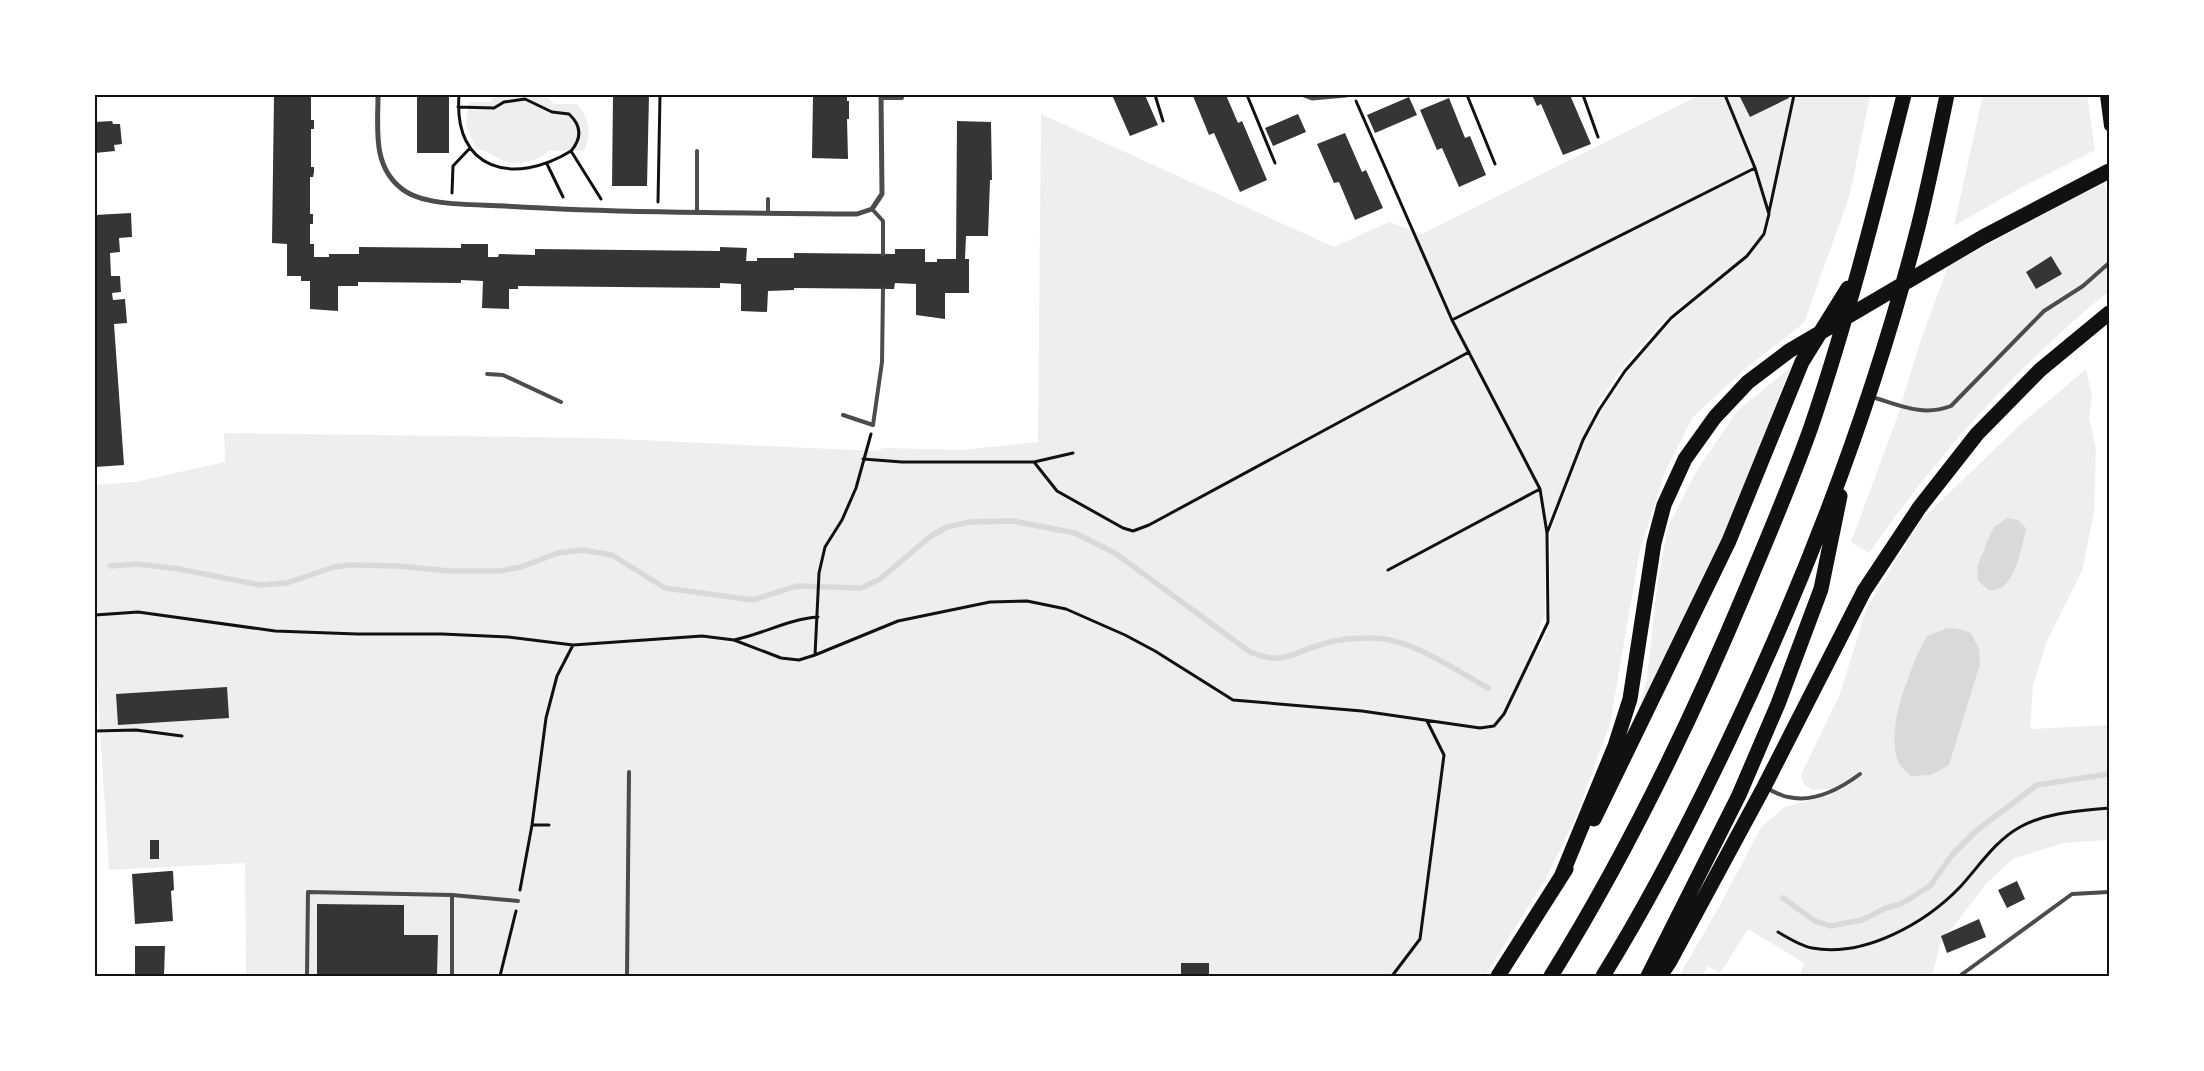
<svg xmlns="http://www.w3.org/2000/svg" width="2204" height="1071" font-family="Helvetica,sans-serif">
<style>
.green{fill:#eee;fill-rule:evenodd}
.water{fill:#d9d9d9}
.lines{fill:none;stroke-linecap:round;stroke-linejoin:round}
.stream{stroke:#d9d9d9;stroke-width:5.5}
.building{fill:#353535}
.path{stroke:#111;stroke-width:3}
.service{stroke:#4c4c4c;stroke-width:4}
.minor{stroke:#4c4c4c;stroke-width:5}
.secondary{stroke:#111;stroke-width:10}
.motorway{stroke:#111;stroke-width:15}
.neatline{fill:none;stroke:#111;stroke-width:2}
</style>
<rect width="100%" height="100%" fill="#fff"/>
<!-- green -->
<path class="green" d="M495,95H545L554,104H577C589,118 592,134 584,151H549C540,160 521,165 509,162C496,160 489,150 476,149L466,125L469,102H490Z
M1700,95H1870L1850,194L1804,323L1745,369L1693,417L1665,472L1640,550L1610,724L1575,819L1544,882L1485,976H246L245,863L109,870L95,649V485L135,482L225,462L224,433L594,438L876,451L884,448L962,450L1038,442L1041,114L1334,247L1389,222L1422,234ZM1771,216L1766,235L1747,258L1673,320L1641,352L1601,411L1584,442L1550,533V623L1539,651L1531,650L1545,614L1546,530L1596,407L1621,369L1663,321L1746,255L1756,244Z
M1983,95H2087L2095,150L2020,188L1954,226Z
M2104,184L2109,201V291C2016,367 1937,455 1869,553L1851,542L1897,418L1920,342L1948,266L2072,199Z
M1791,367L1720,545L1637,715L1647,679L1657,587L1668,527L1696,472L1737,411Z
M2086,369L2092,395L2089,418L2096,448L2094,513L2082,571L2047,641L2033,685L2030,729L2109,725V840L2064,843L2015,858L2007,864L1985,885L1953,927L1942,937L1932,976H1800L1804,963L1748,929L1720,973L1708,966L1702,976H1679L1718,909L1762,826L1785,807L1831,795L1830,789L1812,790L1804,784L1801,775L1840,694L1867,607L1922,519L2021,424ZM1994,527L2012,575L2003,586L1990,591L1977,567ZM1927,636L1965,709L1949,765L1905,684Z"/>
<!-- water -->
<path class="water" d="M2007,518L2018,520L2026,528C2023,543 2016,579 2002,587C1999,589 1994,590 1990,591L1978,581L1977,567L1986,544L1994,527Z
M1948,628L1960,629L1971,633L1979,649L1980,664L1949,765L1931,775L1911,776C1906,771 1900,767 1898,761C1885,728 1911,665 1927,636Z"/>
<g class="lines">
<!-- stream -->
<path class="stream" d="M110,566L137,564L179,569L260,585L287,583L334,567L350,565L398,566L450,571H499L521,567L558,553L582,550L612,555L665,588L753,600L797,586L861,588L880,579L931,536L947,527L970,522L1013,521L1075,533L1115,553L1250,652C1285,666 1290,653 1323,644C1338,639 1356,638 1372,638C1411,638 1455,670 1488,688
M1783,898L1815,921L1830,926L1862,920L1886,908L1901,904L1930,886L1952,855L1977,830L2037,785L2109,774"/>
</g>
<!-- building -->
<path class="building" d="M274,95H311V120H314V129H311V167H314V172L313,177H310V214H313V224H310V244H314V257H329V254H359V247L461,248V244H488V257H498L499,254L535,255V249L720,251V247L747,248L746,261H757V258H794V253L895,254V249H925V262H937V259H956L957,121L991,122L992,180H990L988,236H966L965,259H969V293H945V319L916,315V284L895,283L894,289L794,288V290L768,291L767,312L741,311V284L720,283V288L518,286V289H509V309L482,308L483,281L461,280V283L358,282V286H338V311L310,309V281H301V276H287V244L272,243Z
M417,95H449V153H417Z
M613,95H649L647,186H612Z
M813,95H847V101H849V119H847L848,159L812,158Z
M1112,95H1145L1158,125L1130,136Z
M1196,95H1226L1238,123L1242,121L1267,180L1240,192L1214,133L1209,135L1193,96Z
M1532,95H1570L1591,144L1563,155L1541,104L1537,106Z
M1739,95H1788L1789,98L1750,117Z
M1409,97L1417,115L1375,133L1367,115Z
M1449,98L1465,138L1470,136L1486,175L1459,187L1442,148L1437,150L1420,110Z
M1298,114L1306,132L1273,146L1265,128Z
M112,121L113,124H120L122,144L114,145L115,151L95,153V122Z
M1345,133L1362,172L1366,170L1383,208L1355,220L1339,182L1334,183L1317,144Z
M131,213L132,237L119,238L120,252L110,253L111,276H120L121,292L112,293L113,300L125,299L127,323L114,324L124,465L95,467V215Z
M2051,256L2062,274L2036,289L2026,272Z
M227,687L229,718L118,725L116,694Z
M150,840H159V859H150Z
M170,871H173L174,890L171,891L173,921L135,924L132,874Z
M2017,881L2025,899L2007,908L1998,890Z
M317,904L404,905V935H438L437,976H317Z
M1979,919L1986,937L1947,953L1941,936Z
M135,946H165L164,976H135Z
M1181,963H1209V976H1181Z"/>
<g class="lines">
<!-- path -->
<path class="path" d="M459,95C453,171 514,186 571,151L601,199
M1155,95L1163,121
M1247,95L1275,163
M1467,95L1495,164
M1583,95L1598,137
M458,107L494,108L504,102L525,99L552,112L569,114C582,126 582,138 571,151
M547,164L563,197
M452,193L453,166L470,148
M658,202L660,95
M1769,212L1794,95
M1452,320L1755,168
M863,459L902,462H1034L1073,453
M1034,462L1057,491L1123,528L1133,531L1149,525L1469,352
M1547,533L1583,440L1599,410L1625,371L1671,318L1747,256L1764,234L1769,214L1755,168L1725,95
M1388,570L1540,489
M95,615L138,612L275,631L357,634H442L508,637L573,645L702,636L734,640L781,658L799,660L815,655L898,621L990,602L1027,601L1066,609L1125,635L1155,651L1233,700L1362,711L1480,728L1494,726L1504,714L1548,622L1547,533L1540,489L1452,320L1356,101
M734,640C763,634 789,619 818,617
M815,655L819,573L825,547L842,520L856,488L871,434
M95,731L136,730L182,736
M532,825H549
M520,890L532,825L546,718L557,676L573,645
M1778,932C1788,938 1801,946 1812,948C1864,958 1926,923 1961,886C1980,865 1995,841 2020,827C2048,812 2079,811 2109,808
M500,976L516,911
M1392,976L1420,939L1444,755L1427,721"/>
<!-- service -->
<path class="service" d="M881,98H902
M768,199V213
M872,209L883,221V254
M697,212V151
M487,374L503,375L561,402
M1872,397C1900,405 1922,417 1951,406L2044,311L2083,286L2109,263
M843,415L873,425L882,362L883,289
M1766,788C1773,791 1781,796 1788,797C1814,803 1840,789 1860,774
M1961,975L2072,894L2109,892
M307,976L308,892L452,895L518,901
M452,976V895
M627,976L629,772"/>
<!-- minor -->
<path class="minor" d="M378,95C378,129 372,166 402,189C425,207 476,204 505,206C622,213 739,213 857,214L872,209L882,194L881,95
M1304,95L1312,98L1346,95"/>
<!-- secondary -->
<path class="secondary" d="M2105,95L2109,126"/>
<!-- motorway -->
<path class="motorway" d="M1594,819L1729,541L1802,362L1848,288
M1561,877L1615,746L1630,699L1654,543L1664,505L1685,459L1715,417L1748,382L1789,351L1983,237L2109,171
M1498,976L1566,869
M1551,976C1628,852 1691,721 1747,587C1769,534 1792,481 1811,427C1848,318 1876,206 1904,95
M1603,976C1650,900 1691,820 1729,740C1806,578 1871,409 1916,235C1928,189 1937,142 1947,95
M1648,976L1739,795L1778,704L1821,589L1840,496
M1660,976L1670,961L1764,787L1864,591L1919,508L1977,434L2040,370L2109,313"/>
</g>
<!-- border -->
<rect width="2204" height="1071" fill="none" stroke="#ffffff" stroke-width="192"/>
<rect x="96" y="96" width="2012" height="879" class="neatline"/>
</svg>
